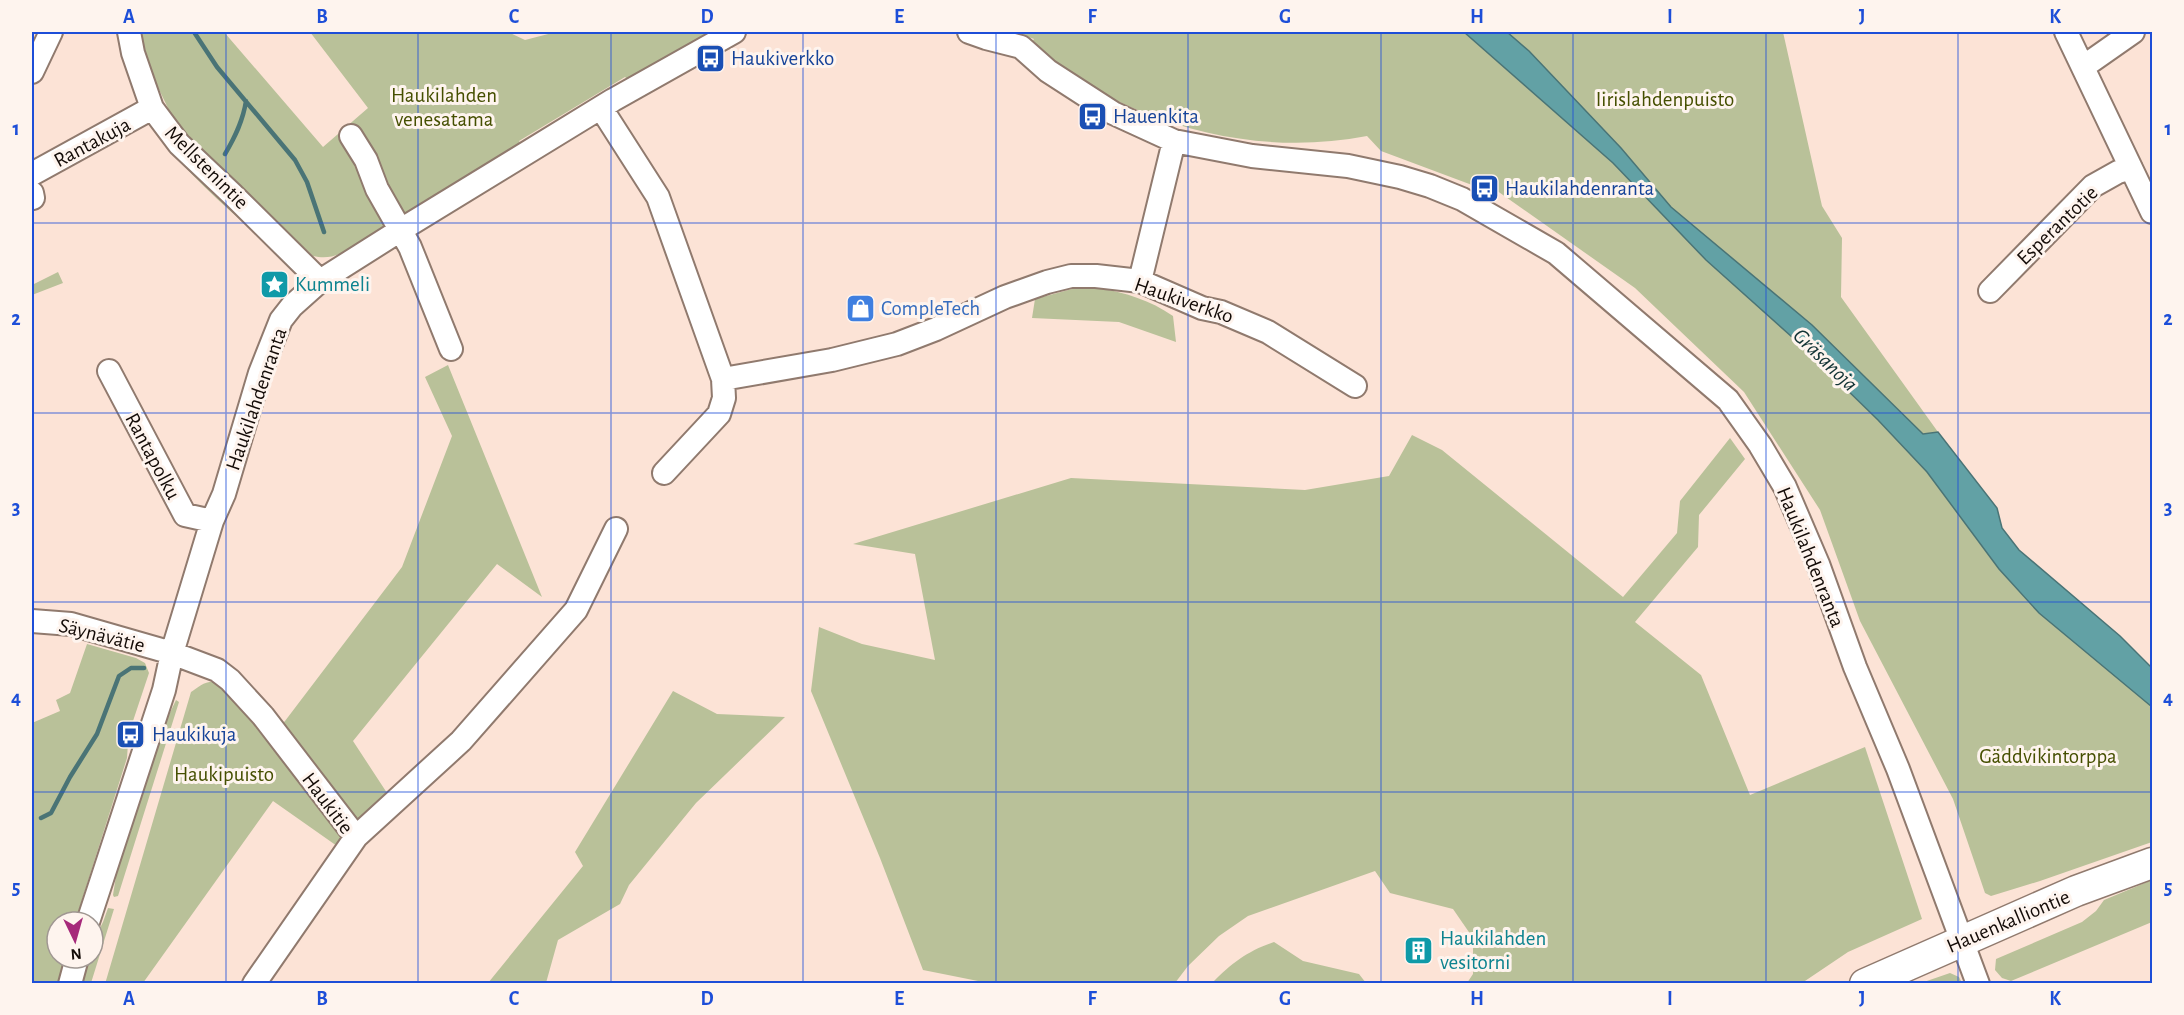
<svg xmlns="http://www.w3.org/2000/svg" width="2184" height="1015" font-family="'Alegreya Sans',sans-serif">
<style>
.green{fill:#b9c199}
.water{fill:#62a1a5;stroke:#4a7476;stroke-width:1.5}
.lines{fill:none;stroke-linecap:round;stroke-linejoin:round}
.stream{stroke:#4a7476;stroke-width:4.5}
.minor-casing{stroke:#907a6e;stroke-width:26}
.major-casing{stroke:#907a6e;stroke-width:33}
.minor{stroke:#fff;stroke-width:22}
.major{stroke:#fff;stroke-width:30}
.grid{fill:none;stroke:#1d4ed8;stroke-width:1.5;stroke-opacity:0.55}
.labels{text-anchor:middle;stroke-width:6;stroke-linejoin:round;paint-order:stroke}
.transit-label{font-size:21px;fill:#164399;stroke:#fef4ee;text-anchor:start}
.park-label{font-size:21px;fill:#454f00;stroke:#fef4ee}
.street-label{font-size:21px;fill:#130b07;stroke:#fef4ee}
.culture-label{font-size:21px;fill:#0d838f;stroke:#fef4ee;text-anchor:start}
.shop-label{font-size:21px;fill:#366cbe;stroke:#fef4ee;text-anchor:start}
.water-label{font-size:22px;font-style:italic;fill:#123335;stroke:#fef4ee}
.neatline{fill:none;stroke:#1d4ed8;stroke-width:2}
.grid-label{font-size:20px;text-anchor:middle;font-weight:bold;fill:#1d4ed8}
</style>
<rect width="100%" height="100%" fill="#fce3d6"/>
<!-- green -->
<path class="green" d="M140,32H224L323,147L368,108L310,32H508L525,40L556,32H722L632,83L625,77L519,141L523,148L356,247C340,254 330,260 313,256L178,129L153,77Z
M1015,32H1464L1613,163L1706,260L1801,345L1878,420L1927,472L1999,569L2039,613L2152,706V842L2040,881L1991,896L1985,893L1953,799L1860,621L1820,510L1744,392L1635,288L1486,183L1472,185L1381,151L1367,136C1248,159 1124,122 1030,45L1034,39Z
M1507,32H1783L1822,206L1842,238L1841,297L1938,432L1923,434L1812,325L1671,207L1621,148Z
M158,135L269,245C229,210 190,177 158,135Z
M58,272L63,283L32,295V285Z
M1099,288C1126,293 1150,300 1173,316L1176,342L1119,322L1032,318L1035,299L1072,289Z
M448,365L542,597L497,564L353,741L389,796L337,846L273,801L143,983L105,984L191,692C198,687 206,680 216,682C234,686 256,724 267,738L285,721L402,567L452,436L425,377Z
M1412,435L1442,450L1623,597L1677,533L1680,501L1730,438L1745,459L1699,515L1698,547L1635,622L1701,675L1750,795L1865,747L1922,919L1848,952L1802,983H1467L1473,974V938L1453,909L1390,893L1375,871L1248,916L1219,936L1188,966L1175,983H988L923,970L880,858L811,691L819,627L862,644L935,660L915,554L853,544L1071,478L1305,490L1389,476Z
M87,644L136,658L145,663L149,673L131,727L125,730L124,736L128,743L127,758L75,922H57V958H65L58,983H32V723L60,711L56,700L70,693Z
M673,691L717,714L785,717L696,803L629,885L620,904L558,940L546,983H488L583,866L575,852Z
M176,700L179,702L118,896L114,897L113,895L121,844L149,757Z
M2152,880V922L2011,981L2002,978L1995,970L1996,959L2082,922L2096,911L2104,900Z
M108,908L114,909L91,983L79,984L88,958H93V942L103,922Z
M1274,942L1303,961L1359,974L1366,983H1212C1232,963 1247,951 1274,942Z
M1950,973L1959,977L1962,983H1921Z"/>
<!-- water -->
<path class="water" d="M1464,32H1507L1529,51L1621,148L1671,207L1812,325L1923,434L1938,432L1997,508L2002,528L2019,550L2120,636L2152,668V707L2039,613L1999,569L1927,472L1878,420L1801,345L1706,260L1613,163Z"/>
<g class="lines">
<!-- stream -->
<path class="stream" d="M194,32L217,67L295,160L307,182L324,232
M225,154C235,137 243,121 246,101
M41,818L51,813L70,777L97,734L119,676L131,668H144"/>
<defs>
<path id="minor" d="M129,32L133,53L152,108L179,144L233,195L320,281
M969,32L986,38L1021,47L1048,71L1113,113L1174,141L1252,156L1348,166L1400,177L1430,186L1462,199L1556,253L1728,400L1760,445L1785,487L1818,564L1855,667L1898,769L1978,984
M2066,32L2152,212
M2083,67L2133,32
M32,72L51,32
M601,108L658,197L723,379L832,360L897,344L936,329L1005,297L1047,282L1071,276H1096L1140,281L1202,308L1221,312L1268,332L1355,386
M351,136L366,160L377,189L410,247L451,349
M32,174L152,108
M32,193L33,198
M1140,281L1174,141
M1990,291L2093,186L2118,172L2131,168
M109,371L185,515L212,521
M664,473L719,414L724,398L723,379
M32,621L71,624L172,653L217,670L230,680L263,716L356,837L254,984
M356,837L461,741L576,610L616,529
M88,922L164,690L172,653L212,521L224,494L260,373L281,320L292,306L320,281L399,231L613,100L734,32
M70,984L77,958"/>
<path id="major" d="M1865,984L2076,891L2152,863"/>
</defs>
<!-- minor casing -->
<use href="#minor" class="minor-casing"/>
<!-- major casing -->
<use href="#major" class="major-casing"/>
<!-- minor -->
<use href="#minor" class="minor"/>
<!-- major -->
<use href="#major" class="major"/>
</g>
<!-- grid -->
<path class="grid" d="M226,32V984M418,32V984M611,32V984M803,32V984M996,32V984M1188,32V984M1381,32V984M1573,32V984M1766,32V984M1958,32V984M32,223H2152M32,413H2152M32,602H2152M32,792H2152"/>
<!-- icons -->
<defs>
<symbol id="bus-square" viewBox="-11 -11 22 22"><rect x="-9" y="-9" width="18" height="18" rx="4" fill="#1a4fb4" stroke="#fef4ee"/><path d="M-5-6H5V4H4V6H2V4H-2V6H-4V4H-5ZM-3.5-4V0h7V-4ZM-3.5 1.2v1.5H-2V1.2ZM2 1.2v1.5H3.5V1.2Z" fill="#fff"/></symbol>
<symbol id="sight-square" viewBox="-11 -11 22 22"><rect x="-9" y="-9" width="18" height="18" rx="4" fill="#0f9aa8" stroke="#fef4ee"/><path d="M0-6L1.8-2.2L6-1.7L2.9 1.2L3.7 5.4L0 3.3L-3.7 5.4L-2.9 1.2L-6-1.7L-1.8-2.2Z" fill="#fff"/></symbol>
<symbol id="shop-square" viewBox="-11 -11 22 22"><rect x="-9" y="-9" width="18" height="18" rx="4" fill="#3f7fe0" stroke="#fef4ee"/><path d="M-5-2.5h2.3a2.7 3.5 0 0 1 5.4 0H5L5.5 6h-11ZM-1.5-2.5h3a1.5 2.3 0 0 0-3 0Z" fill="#fff"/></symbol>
<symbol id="building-square" viewBox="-11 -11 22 22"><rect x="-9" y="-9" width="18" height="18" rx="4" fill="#0f9aa8" stroke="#fef4ee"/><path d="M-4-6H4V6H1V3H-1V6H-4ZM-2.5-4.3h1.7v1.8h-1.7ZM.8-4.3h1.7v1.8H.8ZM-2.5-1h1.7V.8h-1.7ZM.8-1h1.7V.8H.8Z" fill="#fff"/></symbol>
</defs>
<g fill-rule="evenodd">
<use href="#bus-square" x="694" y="42" width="33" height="33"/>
<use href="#bus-square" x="1076" y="100" width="33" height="33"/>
<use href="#bus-square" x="1468" y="172" width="33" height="33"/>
<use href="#sight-square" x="258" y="268" width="33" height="33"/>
<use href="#shop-square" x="844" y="292" width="33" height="33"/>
<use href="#bus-square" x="114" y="718" width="33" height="33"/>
<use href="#building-square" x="1402" y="934" width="33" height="33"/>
</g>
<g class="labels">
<!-- transit labels -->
<g class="transit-label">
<text x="731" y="65">Haukiverkko</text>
<text x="1113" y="123">Hauenkita</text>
<text x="1505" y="195">Haukilahdenranta</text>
<text x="152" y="741">Haukikuja</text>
</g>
<!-- park labels -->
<g class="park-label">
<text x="444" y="102">Haukilahden<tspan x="444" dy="24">venesatama</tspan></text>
<text x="1665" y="106">Iirislahdenpuisto</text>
<text x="2048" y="763">Gäddvikintorppa</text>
<text x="224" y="781">Haukipuisto</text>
</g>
<!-- street labels -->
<g class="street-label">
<text transform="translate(92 142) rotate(-28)" y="7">Rantakuja</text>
<text transform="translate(207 167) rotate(45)" y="7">Mellstenintie</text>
<text transform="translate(2057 225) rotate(-44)" y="7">Esperantotie</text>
<text transform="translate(1184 300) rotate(19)" y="7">Haukiverkko</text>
<text transform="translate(256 399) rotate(-71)" y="7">Haukilahdenranta</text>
<text transform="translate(153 456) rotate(62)" y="7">Rantapolku</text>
<text transform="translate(1811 557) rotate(68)" y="7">Haukilahdenranta</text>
<text transform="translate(102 635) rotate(14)" y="7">Säynävätie</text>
<text transform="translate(328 803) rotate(53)" y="7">Haukitie</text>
<text transform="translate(2008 921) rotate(-23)" y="7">Hauenkalliontie</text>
</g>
<!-- culture labels -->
<g class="culture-label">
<text x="295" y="291">Kummeli</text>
<text x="1440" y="945">Haukilahden<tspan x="1440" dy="24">vesitorni</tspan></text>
</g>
<!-- shop labels -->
<g class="shop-label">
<text x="881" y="315">CompleTech</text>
</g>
<!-- water labels -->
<g class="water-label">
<text transform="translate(1826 359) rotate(44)" y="8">Gräsanoja</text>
</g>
</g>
<!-- border -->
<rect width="2184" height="1015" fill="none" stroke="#fef4ee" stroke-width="66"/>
<!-- north arrow -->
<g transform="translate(75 940) rotate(175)"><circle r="28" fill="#fef4ee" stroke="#a09792" stroke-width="1.5"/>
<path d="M0-4.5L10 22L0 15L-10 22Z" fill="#a6297a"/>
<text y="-9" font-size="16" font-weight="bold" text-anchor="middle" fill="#130b07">N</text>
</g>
<rect x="33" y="33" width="2118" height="949" class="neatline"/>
<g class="grid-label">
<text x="129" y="23">A</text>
<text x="322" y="23">B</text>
<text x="514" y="23">C</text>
<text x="707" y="23">D</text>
<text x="899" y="23">E</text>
<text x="1092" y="23">F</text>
<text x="1285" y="23">G</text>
<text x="1477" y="23">H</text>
<text x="1670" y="23">I</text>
<text x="1862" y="23">J</text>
<text x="2055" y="23">K</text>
<text x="16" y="135">1</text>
<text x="2168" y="135">1</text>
<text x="16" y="325">2</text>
<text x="2168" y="325">2</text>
<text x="16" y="514">3</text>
<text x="2168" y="514">3</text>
<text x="16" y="704">4</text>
<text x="2168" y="704">4</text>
<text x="16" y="894">5</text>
<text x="2168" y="894">5</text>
<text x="129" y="1005">A</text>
<text x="322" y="1005">B</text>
<text x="514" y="1005">C</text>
<text x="707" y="1005">D</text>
<text x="899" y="1005">E</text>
<text x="1092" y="1005">F</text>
<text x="1285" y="1005">G</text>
<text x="1477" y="1005">H</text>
<text x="1670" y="1005">I</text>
<text x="1862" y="1005">J</text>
<text x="2055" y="1005">K</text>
</g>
</svg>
